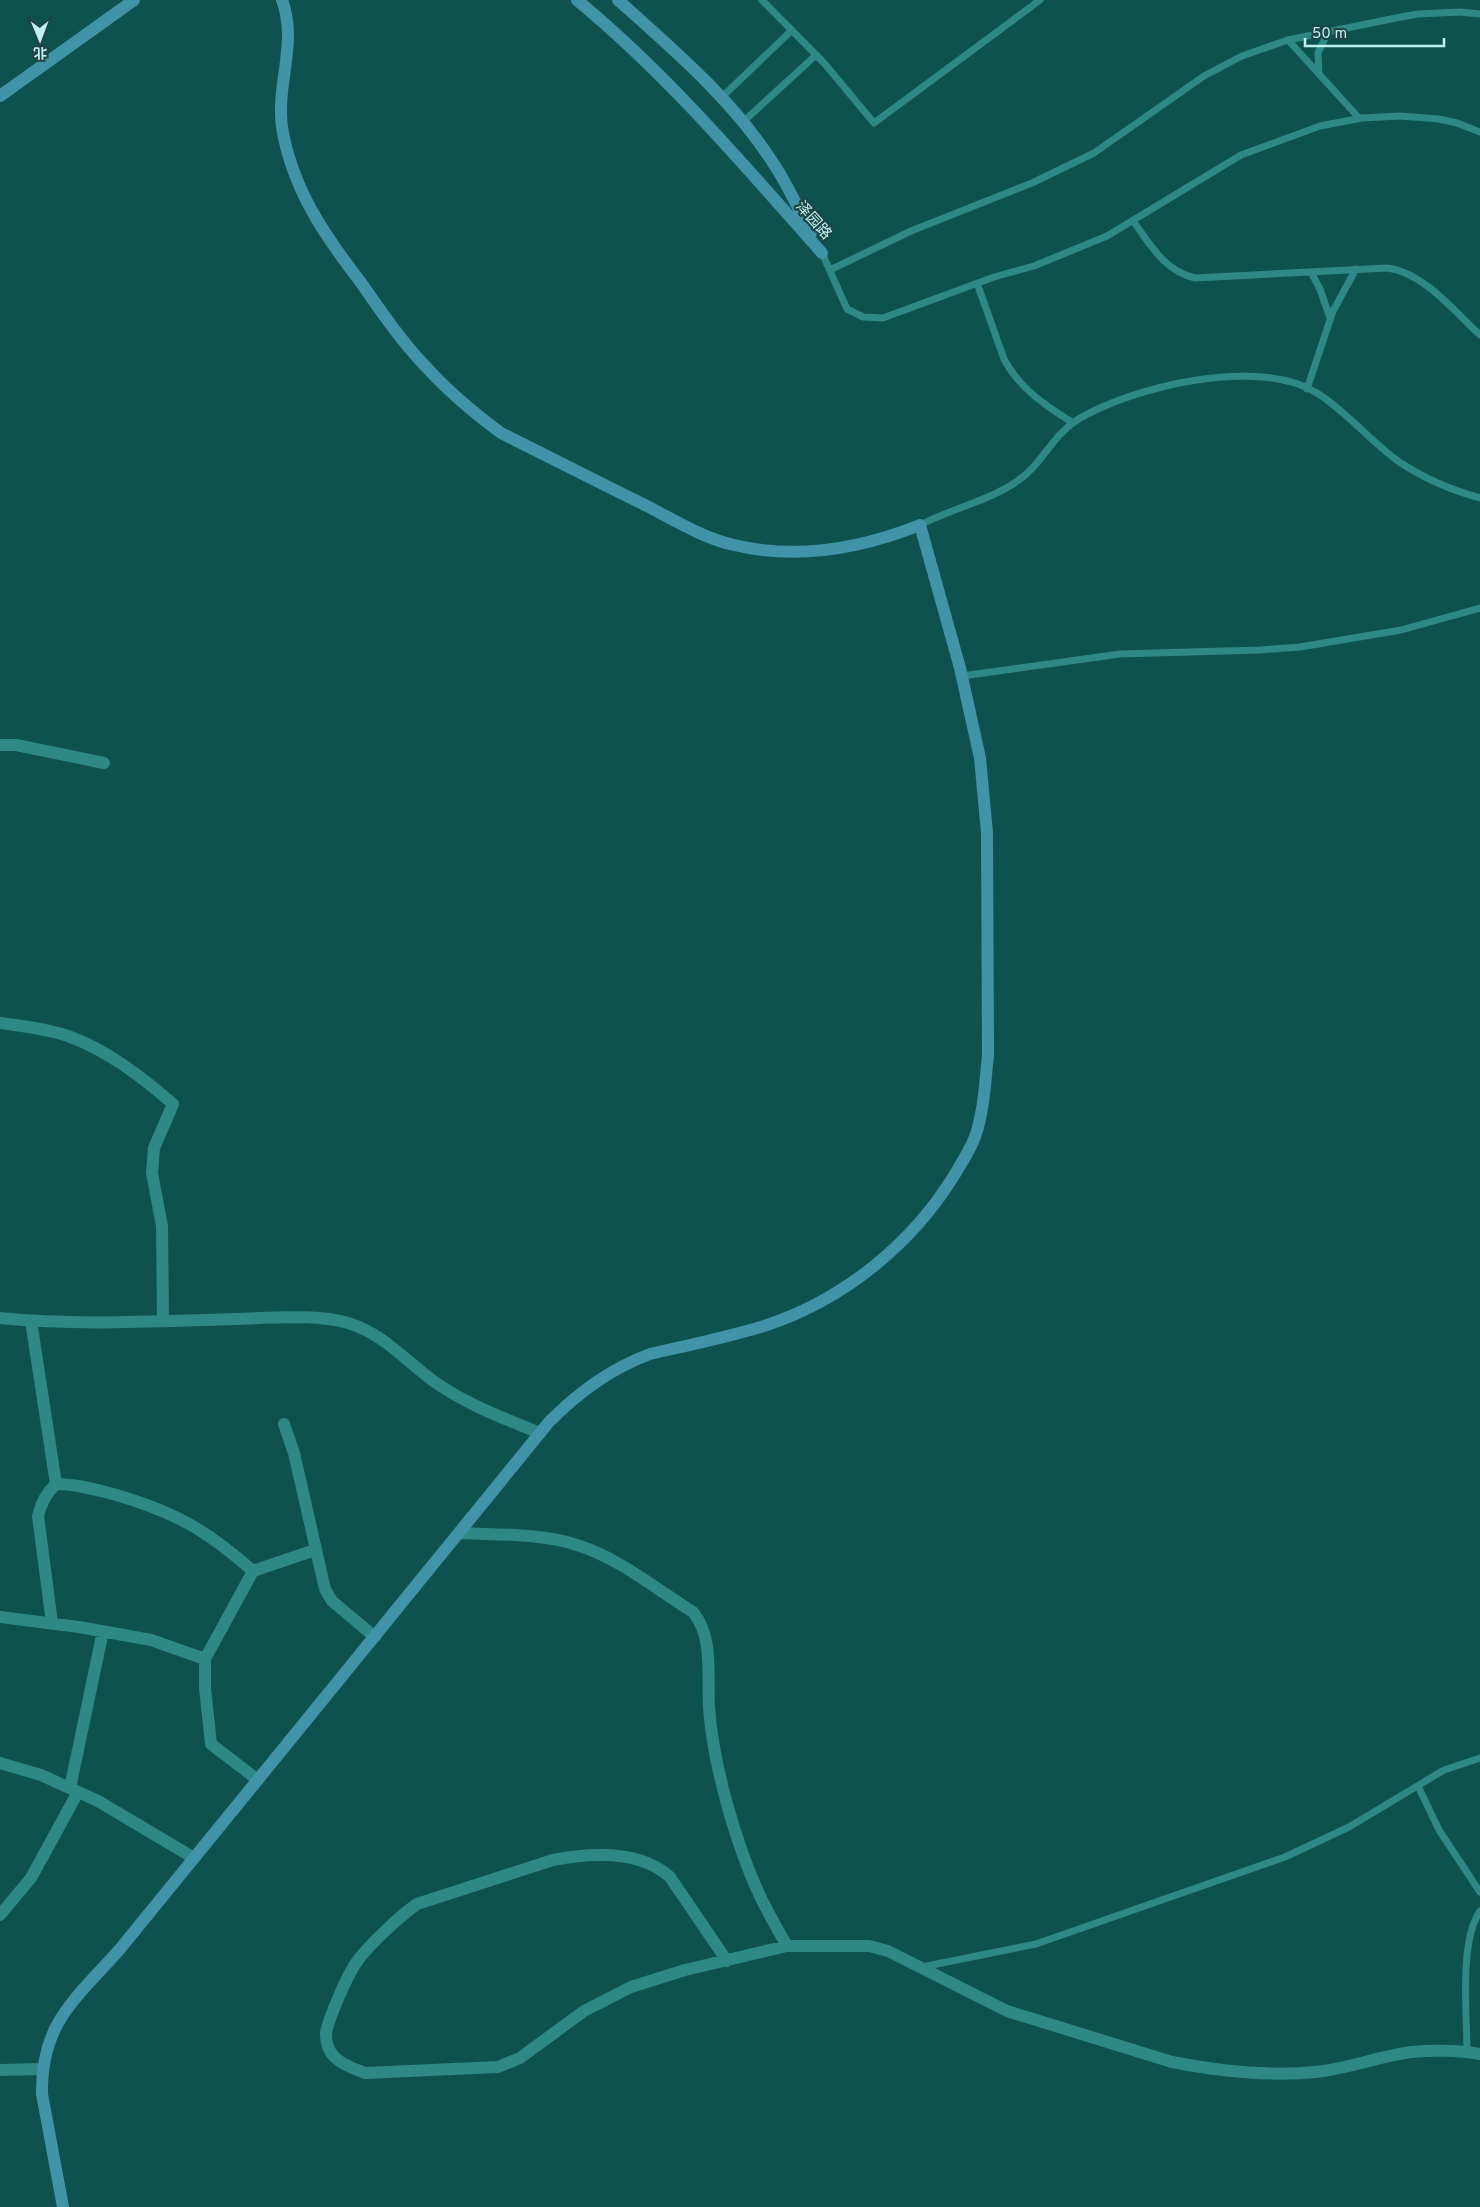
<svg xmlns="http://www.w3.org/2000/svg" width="1480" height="2207" font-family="Overpass,'Noto Sans SC',sans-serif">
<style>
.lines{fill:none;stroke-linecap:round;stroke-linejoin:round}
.lane{stroke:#2d8886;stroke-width:7}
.street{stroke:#2d8886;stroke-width:12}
.secondary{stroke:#4193a7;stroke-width:12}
.labels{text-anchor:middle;stroke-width:4.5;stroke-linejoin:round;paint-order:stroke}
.street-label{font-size:15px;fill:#bef1ef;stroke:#1f4443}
</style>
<rect width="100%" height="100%" fill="#0e5250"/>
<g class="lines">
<!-- lane -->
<path class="lane" d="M762,0L824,63L874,123L1040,0
M1288,40L1359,118
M1319,74L1318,53L1328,32
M721,98L792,30
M743,122L816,55
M1133,221C1150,244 1164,271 1195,278L1387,268C1423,272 1454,311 1480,335
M822,253L847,309L863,317L883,318L994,277L1034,266L1107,236L1241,155L1320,126L1362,118L1400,116L1439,119L1457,123L1480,132
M830,270L911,231L1032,183L1094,153L1204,76L1242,56L1288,40L1396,18L1418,14L1460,12L1480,14
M1311,272L1320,289L1330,318
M977,283L1004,359C1020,389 1045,405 1073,423
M1307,389L1333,311L1356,269
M920,525C951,509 988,501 1016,482C1041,466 1052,436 1077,420C1131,387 1258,356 1317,393C1346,411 1369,440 1398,461C1423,478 1451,490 1480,498
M962,676L1120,654L1260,650L1300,647L1401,630L1480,608
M1418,1786L1439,1830L1480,1892
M922,1967L1036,1944L1285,1857L1349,1827L1444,1770L1480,1758
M1467,2052C1467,2014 1459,1942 1480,1911"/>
<!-- street -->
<path class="street" d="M0,745H16L104,763
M0,1023C23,1026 46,1029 68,1036C107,1050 142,1077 173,1104L154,1148L152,1173L162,1226L163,1321
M0,1318C80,1326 159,1321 238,1319C270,1318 318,1314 348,1323C382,1333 404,1359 432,1380C465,1404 503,1418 540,1433
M31,1321L56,1484
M284,1424L294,1453L325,1589L332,1601L375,1637
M459,1533C498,1535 540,1533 577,1545C619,1558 656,1589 693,1612C714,1637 707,1677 709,1708C713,1764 736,1845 760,1896C768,1913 778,1930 787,1946
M0,1617L79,1627L151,1640L205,1659
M52,1623L38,1516C41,1503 46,1493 56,1484C76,1484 93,1489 113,1494C175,1512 205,1529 253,1571
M0,1763L41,1775L98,1801L194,1858
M258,1780L211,1744L205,1688V1659L253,1571L315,1550
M70,1788L103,1631
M0,1915L31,1878L78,1792
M727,1961L670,1877C640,1850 590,1853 553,1860L417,1904C400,1916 365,1948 354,1966C346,1979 329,2017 326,2033C326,2039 327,2046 330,2051C337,2063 352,2068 365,2073L498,2067L520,2058L584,2011L631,1987L685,1970L787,1946H869L888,1951L1007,2011L1172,2062C1219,2071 1267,2077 1315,2072C1348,2069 1379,2056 1412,2052C1434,2050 1458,2050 1480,2054
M0,2070L43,2069"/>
<!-- secondary -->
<path class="secondary" d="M577,0C668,75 744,165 822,253
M618,0C674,50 735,102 775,166C789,187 799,211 811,233
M0,96L134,0
M63,2207L42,2094C41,2022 76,1999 120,1949L549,1422C579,1392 610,1369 650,1354C689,1345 729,1337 767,1325C845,1299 913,1243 955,1174C962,1162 970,1150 975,1137C984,1111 985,1083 988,1055L987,833L980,758L960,668L920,525C860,549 797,560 734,545C703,538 674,520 647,506C598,482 549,457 501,433C474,413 449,392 427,368C402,342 382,313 362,284C325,236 292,189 282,127C276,84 298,43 282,0"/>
</g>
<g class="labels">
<!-- street labels -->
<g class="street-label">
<text transform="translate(814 220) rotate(48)" y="5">泽园路</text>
</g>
</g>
<!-- north arrow -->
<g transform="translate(40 40) rotate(179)" stroke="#1f4443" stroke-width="4" paint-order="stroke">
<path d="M0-4L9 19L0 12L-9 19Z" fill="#bef1ef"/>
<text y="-8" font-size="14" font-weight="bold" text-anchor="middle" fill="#bef1ef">北</text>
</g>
<!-- scale -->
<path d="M1305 38v8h139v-8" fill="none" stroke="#bef1ef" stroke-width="2.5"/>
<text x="1312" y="38" font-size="15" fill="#bef1ef" stroke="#1f4443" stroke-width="4" paint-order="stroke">50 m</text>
</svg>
